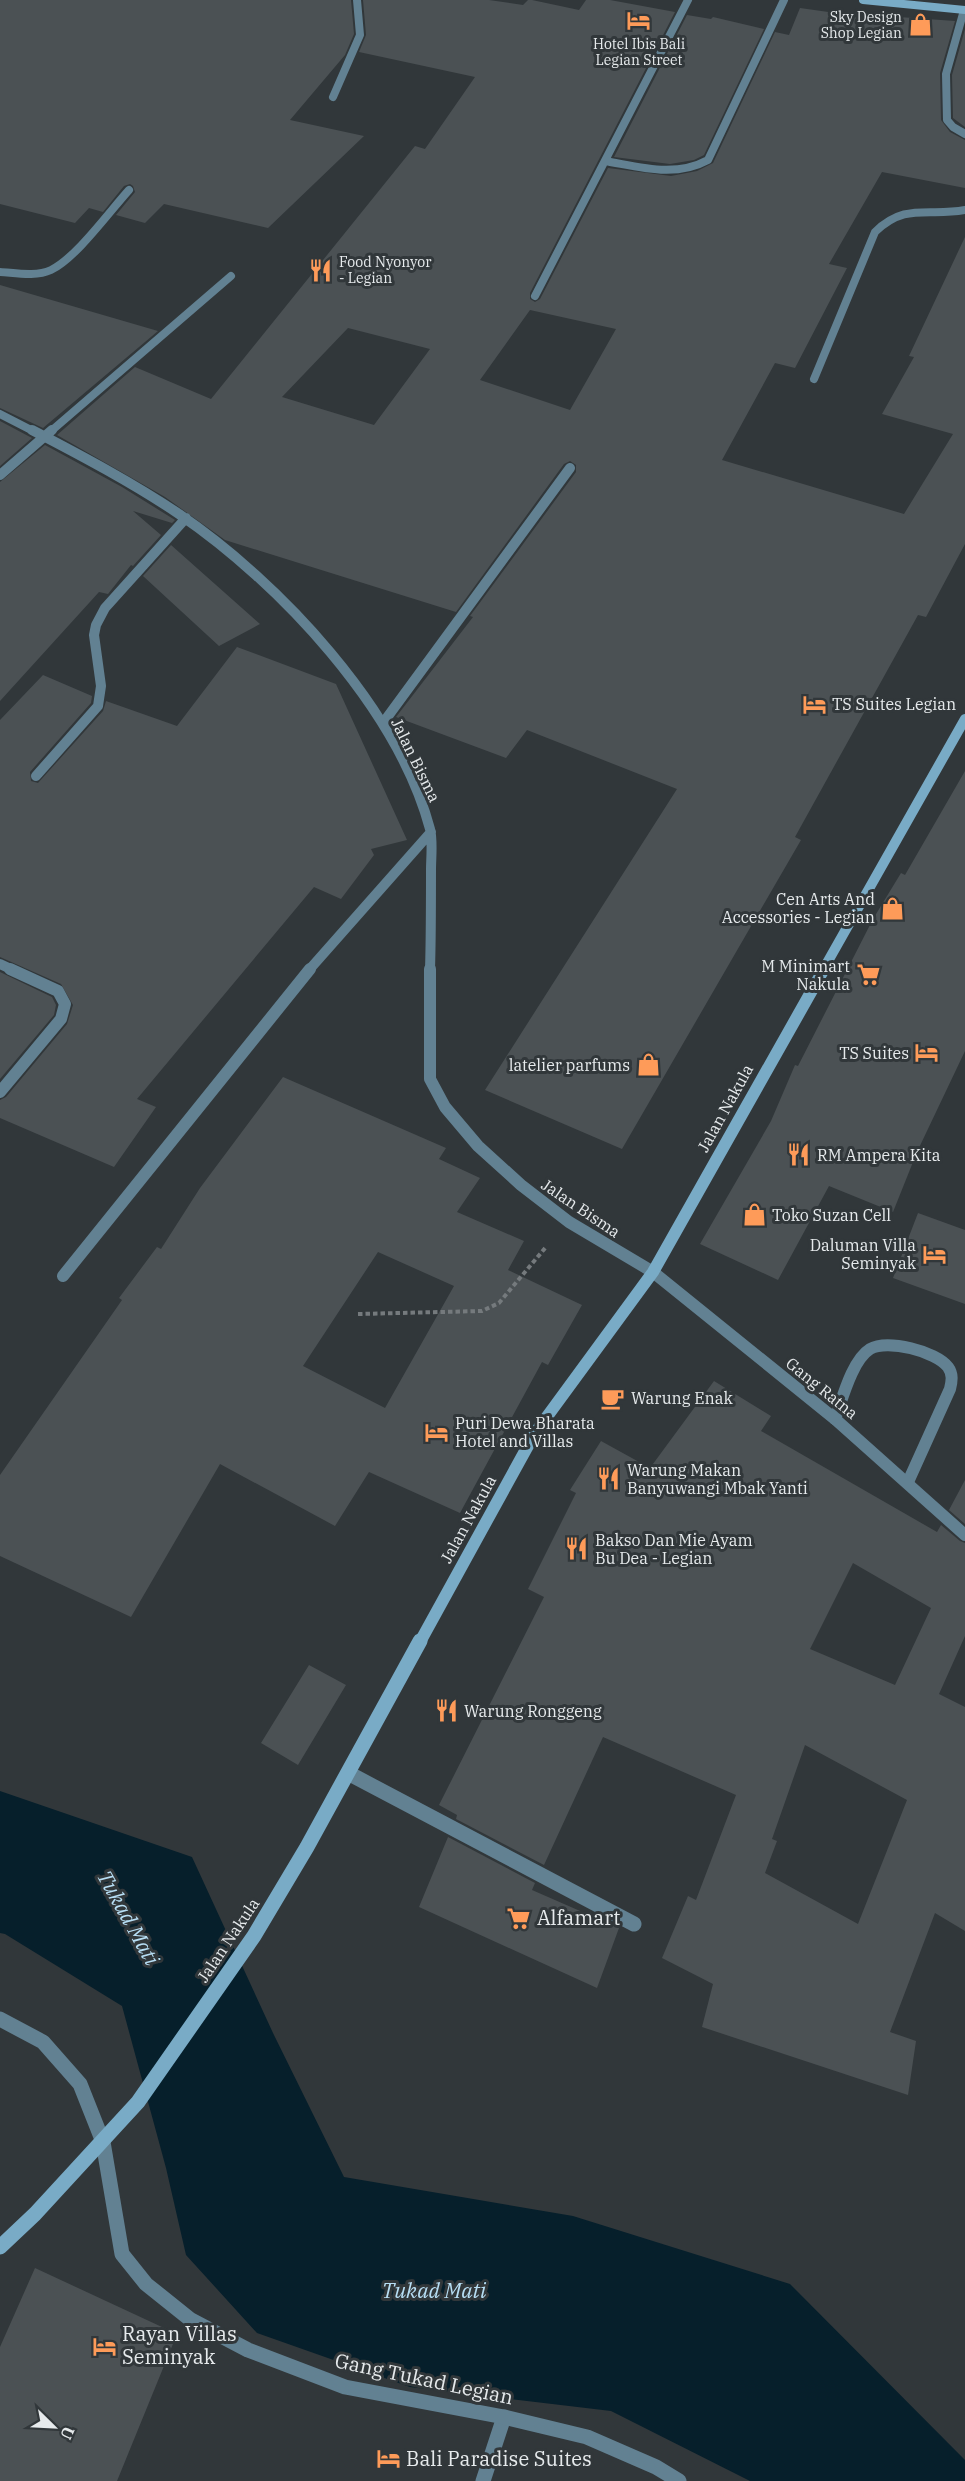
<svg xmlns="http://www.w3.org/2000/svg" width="965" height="2481" font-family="'IBM Plex Serif',serif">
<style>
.water{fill:#061f2b}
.building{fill:#4b5154;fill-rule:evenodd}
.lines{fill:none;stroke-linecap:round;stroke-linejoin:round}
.path{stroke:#757a7d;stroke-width:4;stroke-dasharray:4.5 3;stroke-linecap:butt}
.lane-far3{stroke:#628192;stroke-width:8}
.lane-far2{stroke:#628192;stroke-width:10}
.lane-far1{stroke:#628192;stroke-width:12}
.lane{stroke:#628192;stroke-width:15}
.street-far3{stroke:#628192;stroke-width:8}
.street-far2{stroke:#628192;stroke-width:10}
.street-far1{stroke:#628192;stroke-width:12}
.street{stroke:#628192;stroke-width:15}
.secondary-far3{stroke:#79abc6;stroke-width:8}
.secondary-far2{stroke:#79abc6;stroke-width:10}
.secondary-far1{stroke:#79abc6;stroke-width:12}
.secondary{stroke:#79abc6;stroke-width:15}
.labels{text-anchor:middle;stroke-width:6;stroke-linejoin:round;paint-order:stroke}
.far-poi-label{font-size:14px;fill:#e6eaec;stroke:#31373a;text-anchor:end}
.poi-label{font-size:16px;fill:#e6eaec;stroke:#31373a;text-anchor:start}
.street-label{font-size:16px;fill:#e6eaec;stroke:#31373a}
.near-poi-label{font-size:20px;fill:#e6eaec;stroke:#31373a;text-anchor:start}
.near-street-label{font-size:20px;fill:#e6eaec;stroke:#31373a}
.near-water-label{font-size:21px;font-style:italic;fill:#b7def4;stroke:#31373a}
</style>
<rect width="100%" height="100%" fill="#31373a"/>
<!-- water -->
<path class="water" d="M0,1791L192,1857L273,2033L344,2177L573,2216L790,2284L965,2460V2481H750L611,2411L410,2387L257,2333L186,2255L166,2168L122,2006L5,1934L0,1933Z"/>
<!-- building -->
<path class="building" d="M0,0H351L354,34L345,55L290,120L364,136L268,228L164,204L145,223L116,215L135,192L133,186L130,184L124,186L103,212L89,208L75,223L0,204Z
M363,0H489L523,5L528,0H532L579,10L586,0H610L675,12L530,293V299L535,302L540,299L608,168L671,176L697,171L713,163L775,32L789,35L800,8L871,18V15L955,21L940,73L941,120L950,132L965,140V188L882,172L829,264L847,268L795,368L775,363L722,460L904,514L953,434L882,414L914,357L909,356L965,237V544L926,617L918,615L795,837L801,840L622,1149L485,1090L677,789L527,730L506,758L396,717L473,617L470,616L576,472V465L570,461L564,464L456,612L225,540L165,497L57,435L135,367L211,399L415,146L425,149L475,77L359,52L366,35ZM530,310L616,329L570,410L480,380ZM348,328L430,349L374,425L282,397Z
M687,15L711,19L713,17L764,29L704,155L694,160L670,164L614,157Z
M965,29V127L953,118L952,75Z
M0,285L158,331L43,428L0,408Z
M0,421L32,438L0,466Z
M45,445L122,487L175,520L172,523L133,511L161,535L133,566L131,565L108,594L99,592L0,701V482Z
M171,545L260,624L219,646L143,576Z
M237,647L336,684L407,840L371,849L374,855L341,899L314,887L137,1099L156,1107L114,1167L0,1118V1100L6,1097L67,1024L73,1005L61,984L0,957V720L43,675L92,696L91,703L30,772L31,781L38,783L103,711L106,701L177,726Z
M965,771V1051L917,1152L893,1212L829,1186L778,1280L700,1244L771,1121L795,1065L798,1066L873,919L901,873L905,875Z
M0,972L52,997L56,1005L54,1015L0,1079Z
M283,1077L446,1148L439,1159L480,1178L457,1212L524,1241L508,1270L582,1305L548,1365L542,1362L460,1513L369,1472L335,1526L220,1464L131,1617L0,1556V1475L122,1300L119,1298L157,1247L161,1249L200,1188ZM378,1252L454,1286L385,1408L303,1366Z
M918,1213L965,1230V1304L893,1278Z
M714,1381L771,1416L761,1431L937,1532L941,1525L960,1541L965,1543V1636L939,1694L965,1707V1931L935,1913L890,2032L916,2041L908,2095L702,2027L713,1984L662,1958L688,1896L696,1900L736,1795L603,1737L544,1865L456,1819L457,1815L439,1805L544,1597L528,1589L576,1493L570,1490L601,1441L650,1468ZM853,1563L931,1608L895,1685L810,1649ZM805,1745L907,1800L858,1924L765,1873L777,1841L772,1839Z
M965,1480V1524L949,1510Z
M309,1665L346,1685L298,1765L261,1743Z
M448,1837L535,1883L532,1890L619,1928L597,1988L419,1907Z
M35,2268L177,2334L117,2481H0V2347Z"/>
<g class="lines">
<!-- path -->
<path class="path" d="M358,1314L482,1311L499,1303L546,1247"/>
<!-- lane-far3 -->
<path class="lane-far3" d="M333,97L360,35L357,0"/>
<!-- lane-far2 -->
<path class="lane-far2" d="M383,723L570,468
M0,964L13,970"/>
<!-- lane-far1 -->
<path class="lane-far1" d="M0,1092L61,1019L65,1004L58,991L10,969
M835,1419C842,1400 852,1360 870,1349C887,1339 936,1351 948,1367C953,1374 952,1381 950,1389L908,1482"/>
<!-- lane -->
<path class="lane" d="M348,1773L634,1924
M483,2481L504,2417"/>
<!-- street-far3 -->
<path class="street-far3" d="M964,10L946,74L947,120L953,127L965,134
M605,161C640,167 675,178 708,160L784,0
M0,272C16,273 36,277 51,270C76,258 109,212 129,190
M535,296L688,0
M814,379L875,232C906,202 928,217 965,210
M0,414L35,432
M50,432L231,276"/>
<!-- street-far2 -->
<path class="street-far2" d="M32,430C82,456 133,483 179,514C280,583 398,709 430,829C433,841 431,857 431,870C431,903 431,937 430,970
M0,475L52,430
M36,776L98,706L101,686L94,635L96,625L105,608L186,518
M309,970L431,832"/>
<!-- street-far1 -->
<path class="street-far1" d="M430,969V1079L445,1107L478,1146L521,1185L569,1222L653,1272L835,1419L965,1535
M63,1276L310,969"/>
<!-- street -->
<path class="street" d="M0,2019L43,2042L80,2084L103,2142L122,2254L146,2284L191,2320L248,2350L345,2387L504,2417L587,2437L656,2467L679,2481"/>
<!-- secondary-far3 -->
<path class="secondary-far3" d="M863,0L965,10"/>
<!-- secondary-far2 -->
<path class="secondary-far2" d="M823,970L965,719"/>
<!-- secondary-far1 -->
<path class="secondary-far1" d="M420,1642L535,1433L653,1272L824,969"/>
<!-- secondary -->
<path class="secondary" d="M0,2247L35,2214L138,2102L254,1936L307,1847L420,1641"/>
</g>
<!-- icons -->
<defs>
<symbol id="hotel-bare" viewBox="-9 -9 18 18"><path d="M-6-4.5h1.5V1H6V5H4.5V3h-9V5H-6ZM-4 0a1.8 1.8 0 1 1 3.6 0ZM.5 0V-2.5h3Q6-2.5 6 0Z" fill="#fe9b59" stroke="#31373a" stroke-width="2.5" paint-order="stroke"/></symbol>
<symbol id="shop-bare" viewBox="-9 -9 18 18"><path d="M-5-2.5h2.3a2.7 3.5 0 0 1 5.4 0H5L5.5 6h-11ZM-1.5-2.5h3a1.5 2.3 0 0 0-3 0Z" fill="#fe9b59" stroke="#31373a" stroke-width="2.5" paint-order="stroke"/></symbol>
<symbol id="restaurant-bare" viewBox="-9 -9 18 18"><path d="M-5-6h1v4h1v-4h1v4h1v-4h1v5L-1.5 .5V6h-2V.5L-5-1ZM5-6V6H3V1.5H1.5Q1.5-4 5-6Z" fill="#fe9b59" stroke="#31373a" stroke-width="2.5" paint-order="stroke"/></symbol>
<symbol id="supermarket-bare" viewBox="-9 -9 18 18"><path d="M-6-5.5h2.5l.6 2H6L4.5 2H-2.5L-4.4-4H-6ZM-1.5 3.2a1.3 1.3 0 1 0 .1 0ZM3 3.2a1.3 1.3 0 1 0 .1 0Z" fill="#fe9b59" stroke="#31373a" stroke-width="2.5" paint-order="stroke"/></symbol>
<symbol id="cafe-bare" viewBox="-9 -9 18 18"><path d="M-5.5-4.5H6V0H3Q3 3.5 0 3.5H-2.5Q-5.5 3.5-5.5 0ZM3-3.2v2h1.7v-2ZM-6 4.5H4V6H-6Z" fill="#fe9b59" stroke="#31373a" stroke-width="2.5" paint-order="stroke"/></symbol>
</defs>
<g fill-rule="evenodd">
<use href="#hotel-bare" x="622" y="4" width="33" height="33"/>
<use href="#shop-bare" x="904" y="8" width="33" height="33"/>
<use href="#restaurant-bare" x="304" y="254" width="33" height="33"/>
<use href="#hotel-bare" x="798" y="688" width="33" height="33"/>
<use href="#shop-bare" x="876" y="892" width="33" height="33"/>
<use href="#supermarket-bare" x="852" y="958" width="33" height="33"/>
<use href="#hotel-bare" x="910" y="1036" width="33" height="33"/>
<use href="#shop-bare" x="632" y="1048" width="33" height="33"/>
<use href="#restaurant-bare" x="782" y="1138" width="33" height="33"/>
<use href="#shop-bare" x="738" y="1198" width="33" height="33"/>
<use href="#hotel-bare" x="918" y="1238" width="33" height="33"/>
<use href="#cafe-bare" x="596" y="1382" width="33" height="33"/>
<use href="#hotel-bare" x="420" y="1416" width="33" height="33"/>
<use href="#restaurant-bare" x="592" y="1462" width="33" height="33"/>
<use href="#restaurant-bare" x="560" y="1532" width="33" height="33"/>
<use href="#restaurant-bare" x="430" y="1694" width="33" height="33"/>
<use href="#supermarket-bare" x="502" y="1902" width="33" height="33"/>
<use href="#hotel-bare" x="88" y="2330" width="33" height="33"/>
<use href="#hotel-bare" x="372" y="2442" width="33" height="33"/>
</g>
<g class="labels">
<!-- far-poi labels -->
<g class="far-poi-label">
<text x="902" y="22">Sky Design<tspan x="902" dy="16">Shop Legian</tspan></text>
<text x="639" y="49" text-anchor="middle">Hotel Ibis Bali<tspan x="639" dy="16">Legian Street</tspan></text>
<text x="339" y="267" text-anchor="start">Food Nyonyor<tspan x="339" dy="16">- Legian</tspan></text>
</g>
<!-- poi labels -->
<g class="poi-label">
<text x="832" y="710">TS Suites Legian</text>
<text x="875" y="905" text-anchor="end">Cen Arts And<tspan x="875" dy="18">Accessories - Legian</tspan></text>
<text x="850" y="972" text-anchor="end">M Minimart<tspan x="850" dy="18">Nakula</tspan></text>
<text x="909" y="1059" text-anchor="end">TS Suites</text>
<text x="630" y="1071" text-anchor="end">latelier parfums</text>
<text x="817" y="1161">RM Ampera Kita</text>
<text x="772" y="1221">Toko Suzan Cell</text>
<text x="916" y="1251" text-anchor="end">Daluman Villa<tspan x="916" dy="18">Seminyak</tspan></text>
<text x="631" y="1404">Warung Enak</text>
<text x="455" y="1429">Puri Dewa Bharata<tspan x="455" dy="18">Hotel and Villas</tspan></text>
<text x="627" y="1476">Warung Makan<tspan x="627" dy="18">Banyuwangi Mbak Yanti</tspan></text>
<text x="595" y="1546">Bakso Dan Mie Ayam<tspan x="595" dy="18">Bu Dea - Legian</tspan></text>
<text x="464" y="1717">Warung Ronggeng</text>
</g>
<!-- street labels -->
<g class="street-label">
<text transform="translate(416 760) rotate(64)" y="6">Jalan Bisma</text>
<text transform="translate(725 1108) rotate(-61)" y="6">Jalan Nakula</text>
<text transform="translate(581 1208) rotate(34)" y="6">Jalan Bisma</text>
<text transform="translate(822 1388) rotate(39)" y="6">Gang Ratna</text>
<text transform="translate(468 1519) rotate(-61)" y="6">Jalan Nakula</text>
<text transform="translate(228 1940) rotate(-56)" y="6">Jalan Nakula</text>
</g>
<!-- near-poi labels -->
<g class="near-poi-label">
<text x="537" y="1925">Alfamart</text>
<text x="122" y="2341">Rayan Villas<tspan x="122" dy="23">Seminyak</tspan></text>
<text x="406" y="2466">Bali Paradise Suites</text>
</g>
<!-- near-street labels -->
<g class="near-street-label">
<text transform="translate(424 2379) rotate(12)" y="7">Gang Tukad Legian</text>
</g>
<!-- near-water labels -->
<g class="near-water-label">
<text transform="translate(128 1918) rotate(61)" y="7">Tukad Mati</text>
<text x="434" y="2298">Tukad Mati</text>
</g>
</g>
<!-- north arrow -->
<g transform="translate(54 2427) rotate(114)" stroke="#31373a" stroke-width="4.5" paint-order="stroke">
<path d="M0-4.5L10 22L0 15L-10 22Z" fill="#e6eaec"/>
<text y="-9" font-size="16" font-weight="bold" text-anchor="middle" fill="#e6eaec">U</text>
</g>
</svg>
